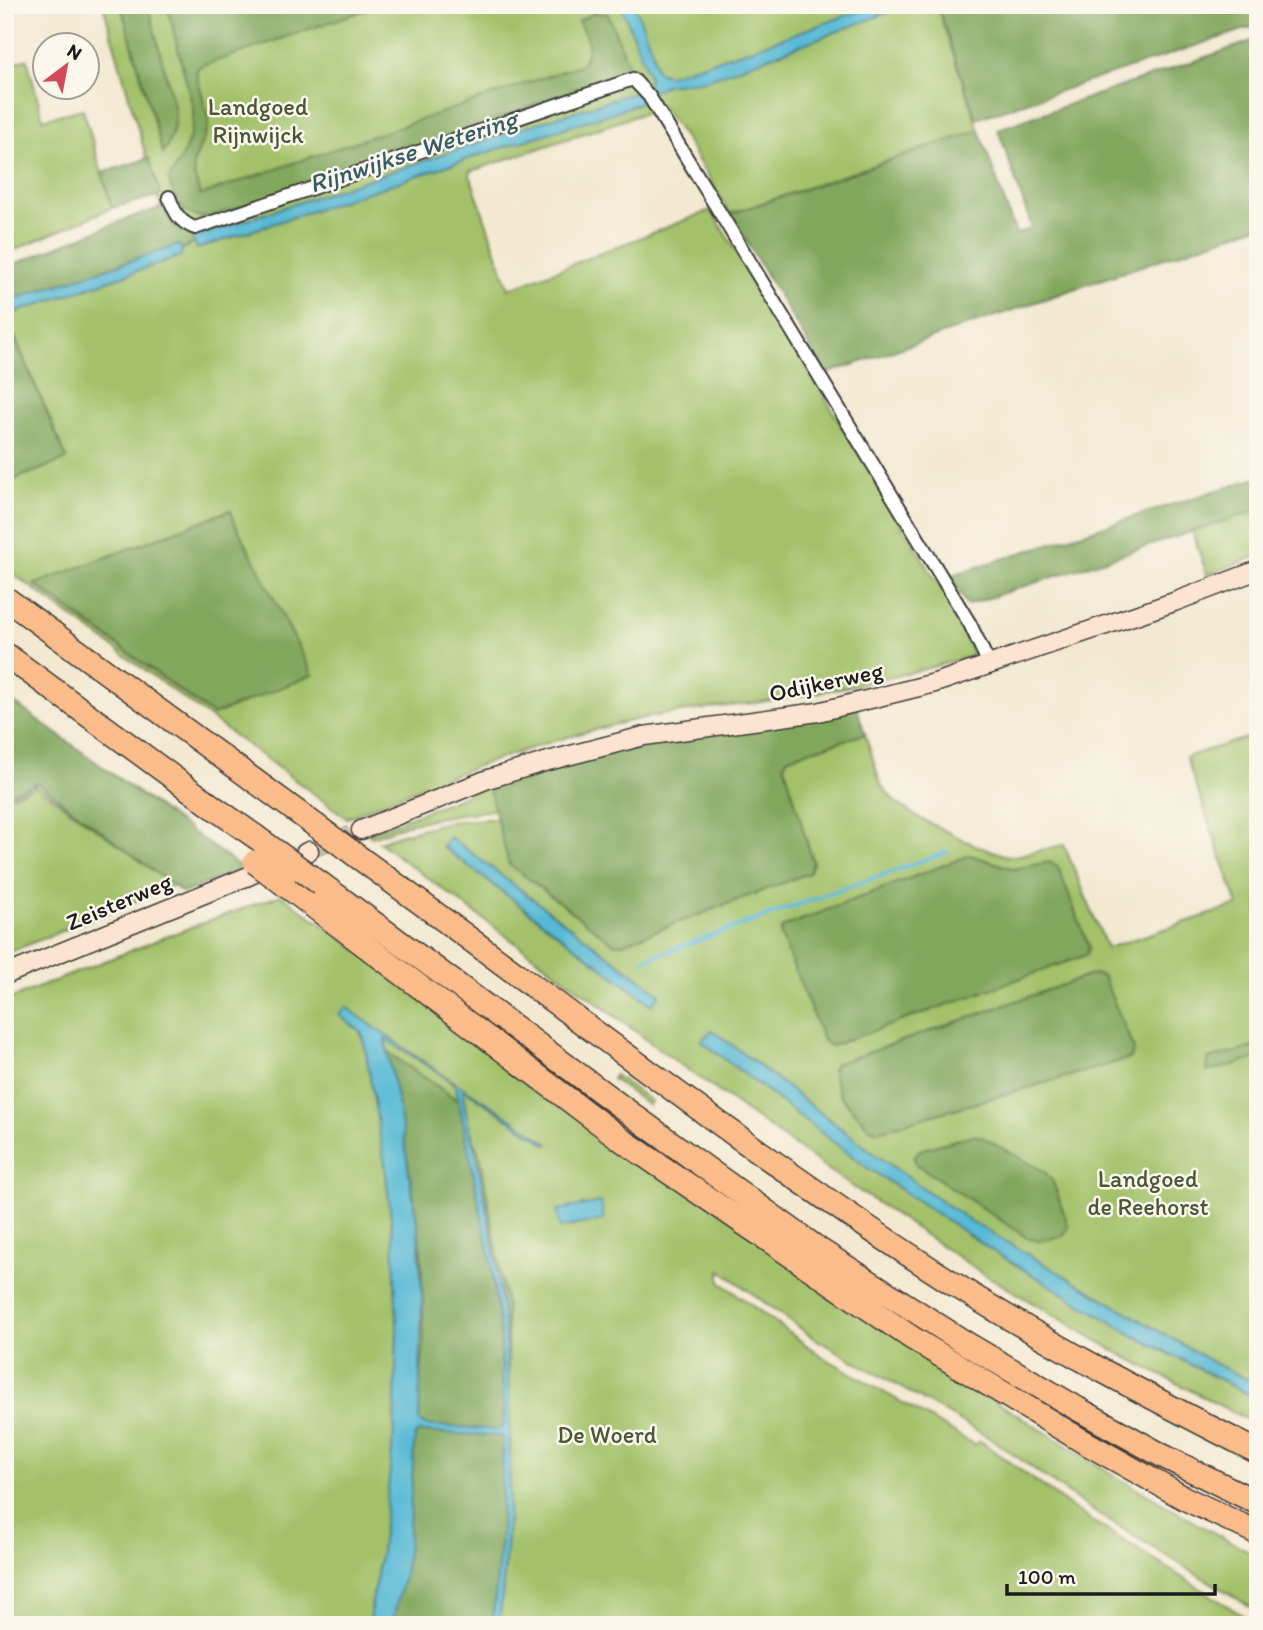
<svg xmlns="http://www.w3.org/2000/svg" width="1263" height="1630" font-family="Itim,sans-serif">
<style>
.green{fill:#a2c169;stroke:#5f6e42;stroke-width:2;fill-rule:evenodd}
.forest{fill:#81a75d;stroke:#4e623c;stroke-width:2}
.water{fill:#57b9d5;stroke:#3a6a78;stroke-width:2;fill-rule:evenodd}
.lines{fill:none;stroke-linecap:round;stroke-linejoin:round}
.stream{stroke:#57b9d5;stroke-width:4.5}
.secondary-tunnel{stroke:#c8c0ad;stroke-width:18;stroke-dasharray:18 9;stroke-linecap:butt}
.street-casing{stroke:#3c3b37;stroke-width:16}
.secondary-casing{stroke:#3c3b37;stroke-width:21}
.highway-casing{stroke:#3c3b37;stroke-width:26}
.street{stroke:#fff;stroke-width:12}
.secondary{stroke:#fde4d1;stroke-width:18}
.highway{stroke:#fabc8b;stroke-width:23}
.highway-bridge-casing{stroke:#3c3b37;stroke-width:26;stroke-linecap:butt}
.highway-bridge{stroke:#fabc8b;stroke-width:23}
.labels{text-anchor:middle;stroke-width:5;stroke-linejoin:round;paint-order:stroke}
.park-label{font-size:24px;fill:#4b5637;stroke:#fbf7ec}
.street-label{font-size:24px;fill:#1c1c1c;stroke:#fbf7ec}
.water-label{font-size:26px;font-style:italic;fill:#345b66;stroke:#fbf7ec}
</style>
<rect width="100%" height="100%" fill="#fbf7ec"/>
<filter id="ink" filterUnits="userSpaceOnUse"><feTurbulence type="fractalNoise" baseFrequency=".0143" numOctaves="2"/><feDisplacementMap in="SourceGraphic" scale="14" xChannelSelector="R" yChannelSelector="G"/><feConvolveMatrix kernelMatrix="1 2 1 2 8 2 1 2 1" color-interpolation-filters="sRGB"/></filter>
<filter id="wash" filterUnits="userSpaceOnUse"><feTurbulence type="fractalNoise" baseFrequency=".00686" numOctaves="4" result="noise"/><feDisplacementMap in="SourceGraphic" scale="28" xChannelSelector="R" yChannelSelector="G"/><feGaussianBlur stdDeviation="1.57" result="paint"/><feColorMatrix in="noise" values="0 0 0 0 0 0 0 0 0 0 0 0 0 0 0 0 0 1.4 0 .05"/><feComposite in="paint" operator="in"/></filter>
<g filter="url(#wash)">
<rect width="100%" height="100%" fill="#f3e9d1"/>
<!-- green -->
<path class="green" d="M103,5H947L938,9L979,130L730,214L686,140L662,107L469,172L509,289L711,210L955,612L974,655C913,674 850,687 787,698C738,706 688,709 639,719C538,741 441,777 347,818L5,568V483L67,459L6,316L175,258ZM230,510L234,521L213,715L35,585Z
M27,59L43,119L83,109L112,208L5,254V63L7,65Z
M1258,510V556L1207,575L1192,531Z
M865,734L881,785L895,802L919,818L974,845L1010,857L1064,845L1107,948L1238,905L1186,757L1258,734V1385L1216,1364L970,1221L876,1155L712,1030L701,1041L865,1166L996,1253L1133,1335L1258,1399V1425L1122,1355L982,1273L843,1180L677,1062L379,842L401,834L448,822L498,818L509,865L813,863L784,764L788,757ZM450,837L660,994L652,1005L442,846ZM970,855L1014,869L1086,955L831,1046L824,1042L780,933L783,927ZM1094,974L1103,977L1131,1058L878,1131L870,1128L835,1064Z
M36,786L175,885L5,954V798Z
M488,786L495,810L459,814L412,823L372,837L368,834Z
M281,895L960,1379L1109,1472L1201,1526L1258,1556V1611L1096,1513L993,1440L812,1337L720,1270V1282L820,1355L975,1445L979,1440L1081,1514L1258,1625H5V1001L170,935Z
M615,1075L651,1101L648,1105L612,1079Z"/>
<!-- forest -->
<path class="forest" d="M121,5H148L175,110C176,126 171,140 163,154Z
M167,5H380L199,67L196,72L208,118V128L193,164L194,173L200,195L580,65C594,48 588,39 578,21L594,13L608,14L630,69L412,150L223,213C217,215 211,217 206,217C184,219 173,198 169,179C182,157 195,136 193,108Z
M937,5H1258V25L976,119Z
M1258,39V226L826,374L730,214L979,130L1016,234L1032,228L998,129Z
M149,158L161,195L112,208L102,173Z
M163,207L176,229L198,236L192,238L195,243L182,249L178,245L5,302V268L126,219Z
M5,316L67,459L5,483Z
M1258,477V510L967,605L949,576Z
M231,510L234,521L313,675L213,715L35,584Z
M5,696L243,869L183,893L37,783L5,795Z
M857,708L865,734L788,757L784,764L813,863L809,873L624,943L614,944L509,864L488,786L576,758L670,739Z
M970,855L1014,869L1050,862L1058,867L1089,947L1086,955L831,1046L824,1042L780,933L783,927Z
M1094,974L1103,976L1134,1049L1131,1058L878,1131L870,1128L840,1096L832,1070L835,1064Z
M361,1034L460,1102L481,1159L506,1305L509,1394L503,1537L492,1625H385L416,1418L424,1345L421,1250L412,1185L399,1117Z
M1258,1046V1058L1207,1072L1208,1059Z
M972,1135L982,1137L1045,1172L1053,1182L1069,1228L1063,1236L1039,1241L1029,1239L916,1164L914,1157L920,1150Z"/>
<!-- water -->
<path class="water" d="M621,5H635L653,53L656,70L660,73L669,75L748,50L876,5H908L707,80L666,85L651,92L647,86L649,76Z
M636,92H640L644,99L639,103L615,112L498,149L197,249L192,238L522,128Z
M179,245L182,249L181,256L5,316V302Z
M450,837L660,994L652,1005L442,846Z
M346,1007C380,1031 413,1055 448,1078C482,1100 517,1120 549,1144L547,1145L465,1090L463,1091C465,1116 473,1140 478,1164C486,1203 493,1241 498,1280C516,1394 512,1511 499,1625H492L501,1537L503,1439L500,1436L419,1432L415,1435L408,1543L404,1577L391,1625H368L381,1550L394,1432L397,1327L393,1239L385,1165L363,1036L360,1031L339,1015ZM385,1039L434,1070L453,1083L456,1087L490,1257L501,1338L504,1422L503,1427L499,1430L424,1425L419,1420L422,1298L418,1229L400,1114Z
M712,1030L876,1155L970,1221L1216,1364L1258,1385V1399L1133,1335L996,1253L865,1166L701,1041Z
M601,1202L604,1220L560,1228L557,1210Z"/>
<g class="lines">
<!-- stream -->
<path class="stream" d="M643,960L947,852"/>
</g>
</g>
<g filter="url(#ink)">
<g class="lines">
<!-- secondary-tunnel -->
<path class="secondary-tunnel" d="M309,851L361,830"/>
<defs>
<path id="street" d="M169,197C175,213 179,222 195,228L633,79L649,96L970,624L989,664"/>
<path id="secondary" d="M361,830L488,779L548,761L644,736L818,712L935,683L1174,602L1258,570
M305,853L309,851
M5,975L251,875"/>
<path id="highway" d="M5,598L315,825
M5,654L216,809L256,837
M361,859C555,1000 744,1149 946,1279C1046,1343 1152,1398 1258,1452
M284,884L622,1140L912,1338L1079,1439L1186,1499L1258,1533
M321,884L638,1119L821,1251L967,1344L1078,1409L1163,1456L1258,1503"/>
</defs>
<!-- street casing -->
<use href="#street" class="street-casing"/>
<!-- secondary casing -->
<use href="#secondary" class="secondary-casing"/>
<!-- highway casing -->
<use href="#highway" class="highway-casing"/>
<!-- street -->
<use href="#street" class="street"/>
<!-- secondary -->
<use href="#secondary" class="secondary"/>
<!-- highway -->
<use href="#highway" class="highway"/>
<defs>
<path id="highway-bridge" d="M315,825L361,859
M256,837L321,884
M255,862L284,884"/>
</defs>
<!-- highway-bridge casing -->
<use href="#highway-bridge" class="highway-bridge-casing"/>
<!-- highway-bridge -->
<use href="#highway-bridge" class="highway-bridge"/>
</g>
</g>
<g class="labels">
<!-- park labels -->
<g class="park-label">
<text x="258" y="115">Landgoed<tspan x="258" dy="28">Rijnwijck</tspan></text>
<text x="1148" y="1187">Landgoed<tspan x="1148" dy="28">de Reehorst</tspan></text>
<text x="607" y="1443">De Woerd</text>
</g>
<!-- street labels -->
<g class="street-label">
<text transform="translate(826 682) rotate(-12)" y="8">Odijkerweg</text>
<text transform="translate(119 902) rotate(-23)" y="8">Zeisterweg</text>
</g>
<!-- water labels -->
<g class="water-label">
<text transform="translate(413 151) rotate(-18)" y="9">Rijnwijkse Wetering</text>
</g>
</g>
<!-- margin -->
<rect width="1263" height="1630" fill="none" stroke="#fbf7ec" stroke-width="28"/>
<!-- north arrow -->
<g transform="translate(66 66) rotate(32)"><circle r="33" fill="#fbf7ec" stroke="#a29f99" stroke-width="2"/>
<path d="M0-5L12 26L0 18L-12 26Z" fill="#d1495b"/>
<text y="-10" font-size="19" font-weight="bold" text-anchor="middle" fill="#1c1c1c">N</text>
</g>
<!-- scale -->
<path d="M1007 1584v10h208v-10" fill="none" stroke="#1c1c1c" stroke-width="3.5"/>
<text x="1018" y="1584" font-size="21" fill="#1c1c1c" stroke="#fbf7ec" stroke-width="5" paint-order="stroke">100 m</text>
</svg>
